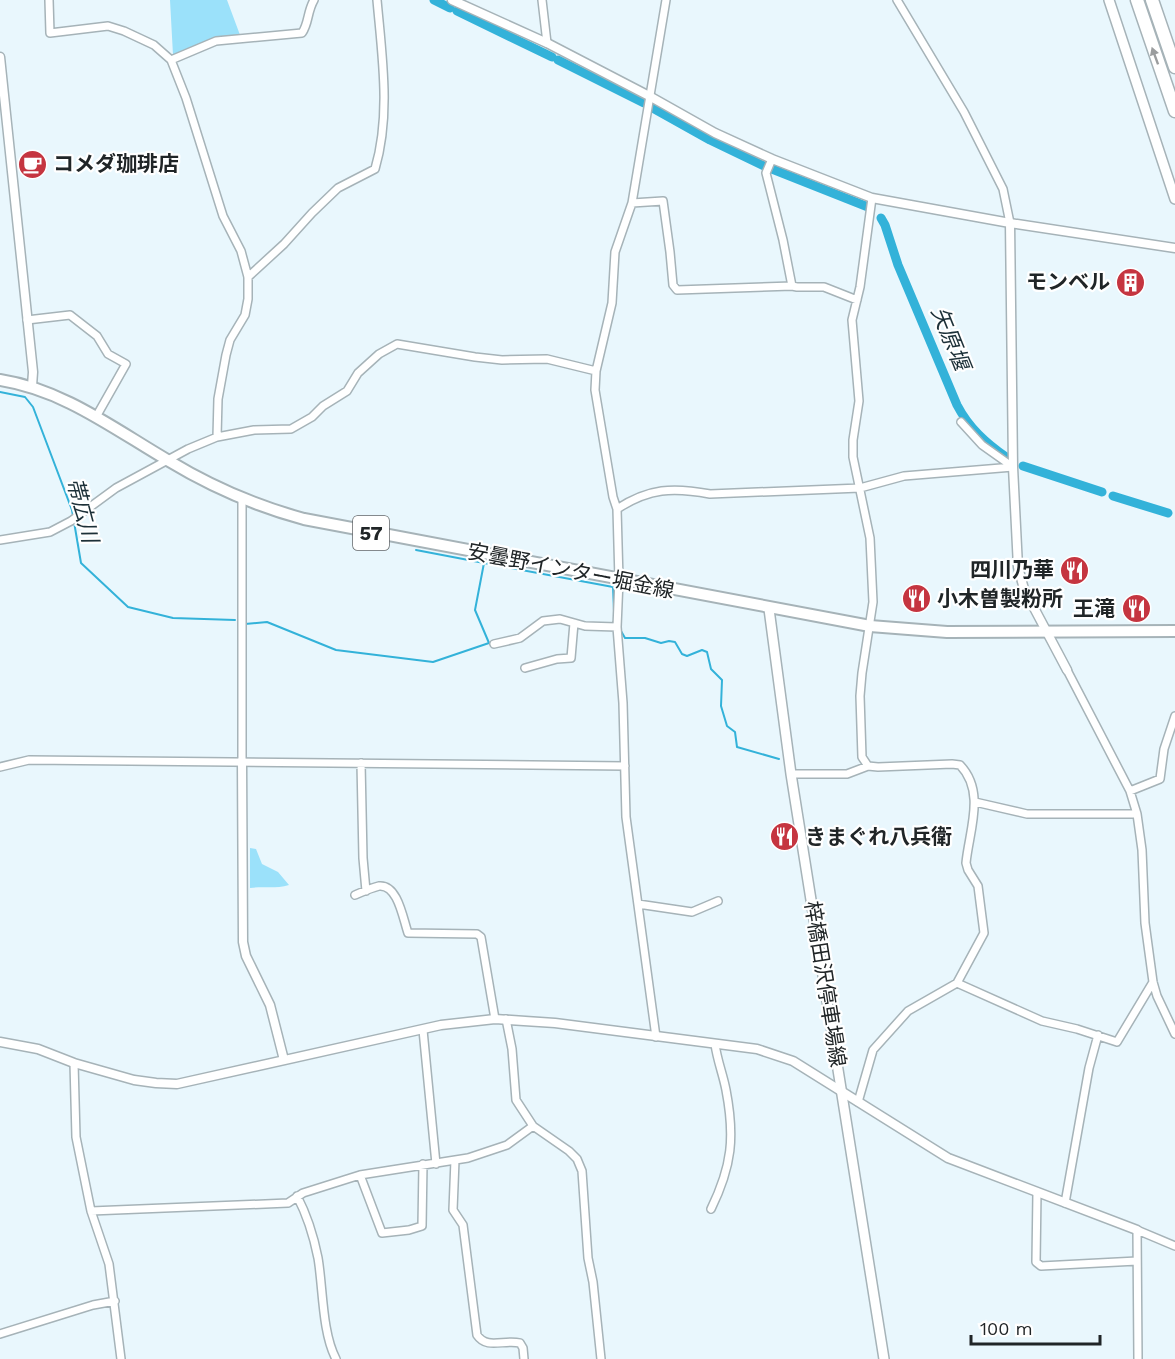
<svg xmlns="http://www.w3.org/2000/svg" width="1175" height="1359" font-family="'Work Sans','Noto Sans JP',sans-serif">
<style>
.green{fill:#9be1fa}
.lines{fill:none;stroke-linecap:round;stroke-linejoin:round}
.stream{stroke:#33b2d9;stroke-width:2}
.canal{stroke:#33b2d9;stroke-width:9}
.minor-casing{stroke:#a6b3b8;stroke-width:10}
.tertiary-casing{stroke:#a6b3b8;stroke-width:11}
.secondary-casing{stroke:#a6b3b8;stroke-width:12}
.primary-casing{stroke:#a6b3b8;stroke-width:14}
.motorway-casing{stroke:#a6b3b8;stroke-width:15}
.minor{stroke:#fff;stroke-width:7}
.tertiary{stroke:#fff;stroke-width:8}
.secondary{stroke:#fff;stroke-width:9}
.primary{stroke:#fff;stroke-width:10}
.motorway{stroke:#fff;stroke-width:12}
.oneway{fill:#9b9d9e}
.labels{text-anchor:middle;stroke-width:4.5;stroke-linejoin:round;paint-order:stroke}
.shield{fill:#fff;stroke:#636668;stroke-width:1.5}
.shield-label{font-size:20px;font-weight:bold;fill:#202527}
.poi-label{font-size:21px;font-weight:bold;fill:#202527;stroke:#fff;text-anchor:start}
.street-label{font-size:21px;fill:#202527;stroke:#fff}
.water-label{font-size:22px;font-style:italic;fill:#1c3038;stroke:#fff}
</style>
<rect width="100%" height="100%" fill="#e9f7fd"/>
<!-- green -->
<path class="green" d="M170,0H227L240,35L215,38L173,55Z
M250,848L256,849L262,864L278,872L289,885C276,889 263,886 250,888Z"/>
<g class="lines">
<!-- stream -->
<path class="stream" d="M0,392L25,397L33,407L72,510L81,563L128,607L173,618L235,620
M416,550L484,563
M245,624L267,622L336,650L433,662L489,643L475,610L484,563L613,587L614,611
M621,631L625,638H645L661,643L669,641L675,642L682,654L687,656L702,650L707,652L711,669L722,680L721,706L727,726L735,732L737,747L779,759"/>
<!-- canal -->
<path class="canal" d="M434,0L450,8
M457,11L552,57
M558,60L644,103
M651,107L710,140L764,166
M772,169L868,207
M881,218L885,225L898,265L957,405C969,428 986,443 1006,457
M1023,466L1102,492
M1113,496L1168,513"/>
<defs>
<path id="minor" d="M49,0L50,33L108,26L124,31L154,45L171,60L186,98L223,216L241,251L248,277V299L245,315L230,340L226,355L218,399L217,437
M542,0L547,43
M897,0L964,112L1003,189L1010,223
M171,60L216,41L302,33C309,23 307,12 314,0
M772,159L766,173L783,240L792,286
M632,203L663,201L670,252L673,285L677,290L792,286L797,287H824L857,300
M248,277L284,244L312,213L338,188L375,169C391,115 382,56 377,0
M27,320L70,315L97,336L108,354L126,364L96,417
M961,422L982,445L1013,467
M242,499V762
M617,509C649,488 673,487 710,494L860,488L904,476L1013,467
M0,540L50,532L71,521L116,488L188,449L217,437L254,430L291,429L312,417L323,406L347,391L358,373L379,354L397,344L475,357L502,360L547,359L596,371
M494,644L520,638L543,621L560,619L585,626L617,627
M525,668L557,659L571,658L574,623
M1067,670L1130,791L1137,814L1142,850L1145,923L1153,982L1157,996L1175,1034
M361,763L363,858L366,891
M868,766L862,757L860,696L862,673L873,602L870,538L853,457V440L859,401L852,320L860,287L872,198
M0,767L29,760L625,766
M791,774H847L868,766L878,767L952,764L960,765C986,792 969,831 966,863L968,870L978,886L984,933L957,983L908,1011L873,1050L858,1102
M1130,791L1160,779L1164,749L1175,716
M975,802L1027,814H1137
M355,895C362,892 371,888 379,886C398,884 403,919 408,933L477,934L481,937L495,1019
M638,904L692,912L718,901
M957,983L1042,1021L1077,1029L1117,1042L1153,982
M506,1019L512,1049L516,1100L533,1126L569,1151L577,1159L582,1171L588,1258L593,1282L601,1359
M423,1030L436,1164
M656,1037L626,817L623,703L617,627L619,580L617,509L613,497L595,390L596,371L612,303L615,252L632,203L666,0
M74,1063L76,1137L91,1211L109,1264L121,1359
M455,1160L453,1210L463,1225L477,1335C487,1350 504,1339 520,1343L523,1348L524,1359
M360,1175L382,1233L409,1230L422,1226L423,1164
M1037,1192L1036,1262L1041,1266L1137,1261
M297,1196C307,1215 314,1238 318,1258C323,1287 322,1333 336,1359
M1065,1203L1089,1068L1098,1035
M711,1209C732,1166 735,1137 726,1090C723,1074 717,1060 715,1044
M91,1211L288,1203L303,1193L360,1175L468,1158L507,1145L533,1126
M0,1334L93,1305L115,1301
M1138,1359L1137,1230L1175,1246"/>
<path id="tertiary" d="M452,0L547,43L651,97L715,133L772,159L872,198L1010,223L1175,248
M0,57L33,372L32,386
M1010,223L1013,467L1018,567L1024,589L1067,670
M242,762L243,942L246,956L270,1005L284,1060
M0,1042L38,1049L74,1063L134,1080L156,1083L177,1084L441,1025L495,1019L555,1023L757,1049L793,1061L948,1158L1137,1230"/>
<path id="secondary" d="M1109,0L1175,199
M769,609L791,774L884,1359"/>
<path id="primary" d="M0,380C64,390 114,429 169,461C212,487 256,506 304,519L870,626L947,632L1175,631"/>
<path id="motorway" d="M1137,0L1175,111
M1152,0L1175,67"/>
</defs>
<!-- minor casing -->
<use href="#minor" class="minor-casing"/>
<!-- tertiary casing -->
<use href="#tertiary" class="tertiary-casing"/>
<!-- secondary casing -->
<use href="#secondary" class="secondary-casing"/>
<!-- primary casing -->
<use href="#primary" class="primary-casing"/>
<!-- motorway casing -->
<use href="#motorway" class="motorway-casing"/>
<!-- minor -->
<use href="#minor" class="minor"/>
<!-- tertiary -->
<use href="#tertiary" class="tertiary"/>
<!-- secondary -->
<use href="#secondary" class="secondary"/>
<!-- primary -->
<use href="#primary" class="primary"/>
<!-- motorway -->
<use href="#motorway" class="motorway"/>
</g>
<!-- one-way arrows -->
<defs><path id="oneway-solid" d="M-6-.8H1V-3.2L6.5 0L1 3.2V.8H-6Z" transform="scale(1.5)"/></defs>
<use class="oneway" href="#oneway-solid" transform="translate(1155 56) rotate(-110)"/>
<!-- icons -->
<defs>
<symbol id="cafe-disc" viewBox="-11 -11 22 22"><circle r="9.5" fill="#c53540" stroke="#fff"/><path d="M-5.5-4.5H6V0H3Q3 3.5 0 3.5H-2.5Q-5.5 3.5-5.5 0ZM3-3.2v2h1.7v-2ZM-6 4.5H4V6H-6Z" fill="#fff"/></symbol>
<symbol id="building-disc" viewBox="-11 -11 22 22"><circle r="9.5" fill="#c53540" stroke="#fff"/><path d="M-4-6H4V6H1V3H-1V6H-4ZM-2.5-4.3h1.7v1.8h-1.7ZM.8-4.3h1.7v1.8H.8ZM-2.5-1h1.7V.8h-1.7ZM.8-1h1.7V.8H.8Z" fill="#fff"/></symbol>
<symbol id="restaurant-disc" viewBox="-11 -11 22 22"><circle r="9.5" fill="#c53540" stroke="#fff"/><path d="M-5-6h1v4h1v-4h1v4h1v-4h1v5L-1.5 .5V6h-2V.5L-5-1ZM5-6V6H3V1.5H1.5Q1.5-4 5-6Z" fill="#fff"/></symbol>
</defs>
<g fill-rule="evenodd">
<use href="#cafe-disc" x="16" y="148" width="33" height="33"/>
<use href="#building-disc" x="1114" y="266" width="33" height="33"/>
<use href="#restaurant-disc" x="1058" y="554" width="33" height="33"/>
<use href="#restaurant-disc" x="900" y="582" width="33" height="33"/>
<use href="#restaurant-disc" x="1120" y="592" width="33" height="33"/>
<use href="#restaurant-disc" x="768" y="820" width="33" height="33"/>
</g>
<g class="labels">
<!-- shield labels -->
<rect class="shield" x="353" y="516" width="36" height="34" rx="4.5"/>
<g class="shield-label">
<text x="371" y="540">57</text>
</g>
<!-- poi labels -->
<g class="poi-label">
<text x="53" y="171">コメダ珈琲店</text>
<text x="1110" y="289" text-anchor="end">モンベル</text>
<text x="1054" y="577" text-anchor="end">四川乃華</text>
<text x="937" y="606">小木曽製粉所</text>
<text x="1115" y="616" text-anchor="end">王滝</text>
<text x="805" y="844">きまぐれ八兵衛</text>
</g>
<!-- street labels -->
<g class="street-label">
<text transform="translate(571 571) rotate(11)" y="7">安曇野インター堀金線</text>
<text transform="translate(825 984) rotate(81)" y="7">梓橋田沢停車場線</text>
</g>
<!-- water labels -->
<g class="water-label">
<text transform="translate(951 338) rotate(68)" y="8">矢原堰</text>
<text transform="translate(83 510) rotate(75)" y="8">帯広川</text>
</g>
</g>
<!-- scale -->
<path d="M971 1335v9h129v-9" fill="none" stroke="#202527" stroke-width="3"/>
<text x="980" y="1335" font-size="18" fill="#202527" stroke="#ffffff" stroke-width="4.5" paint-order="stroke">100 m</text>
</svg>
